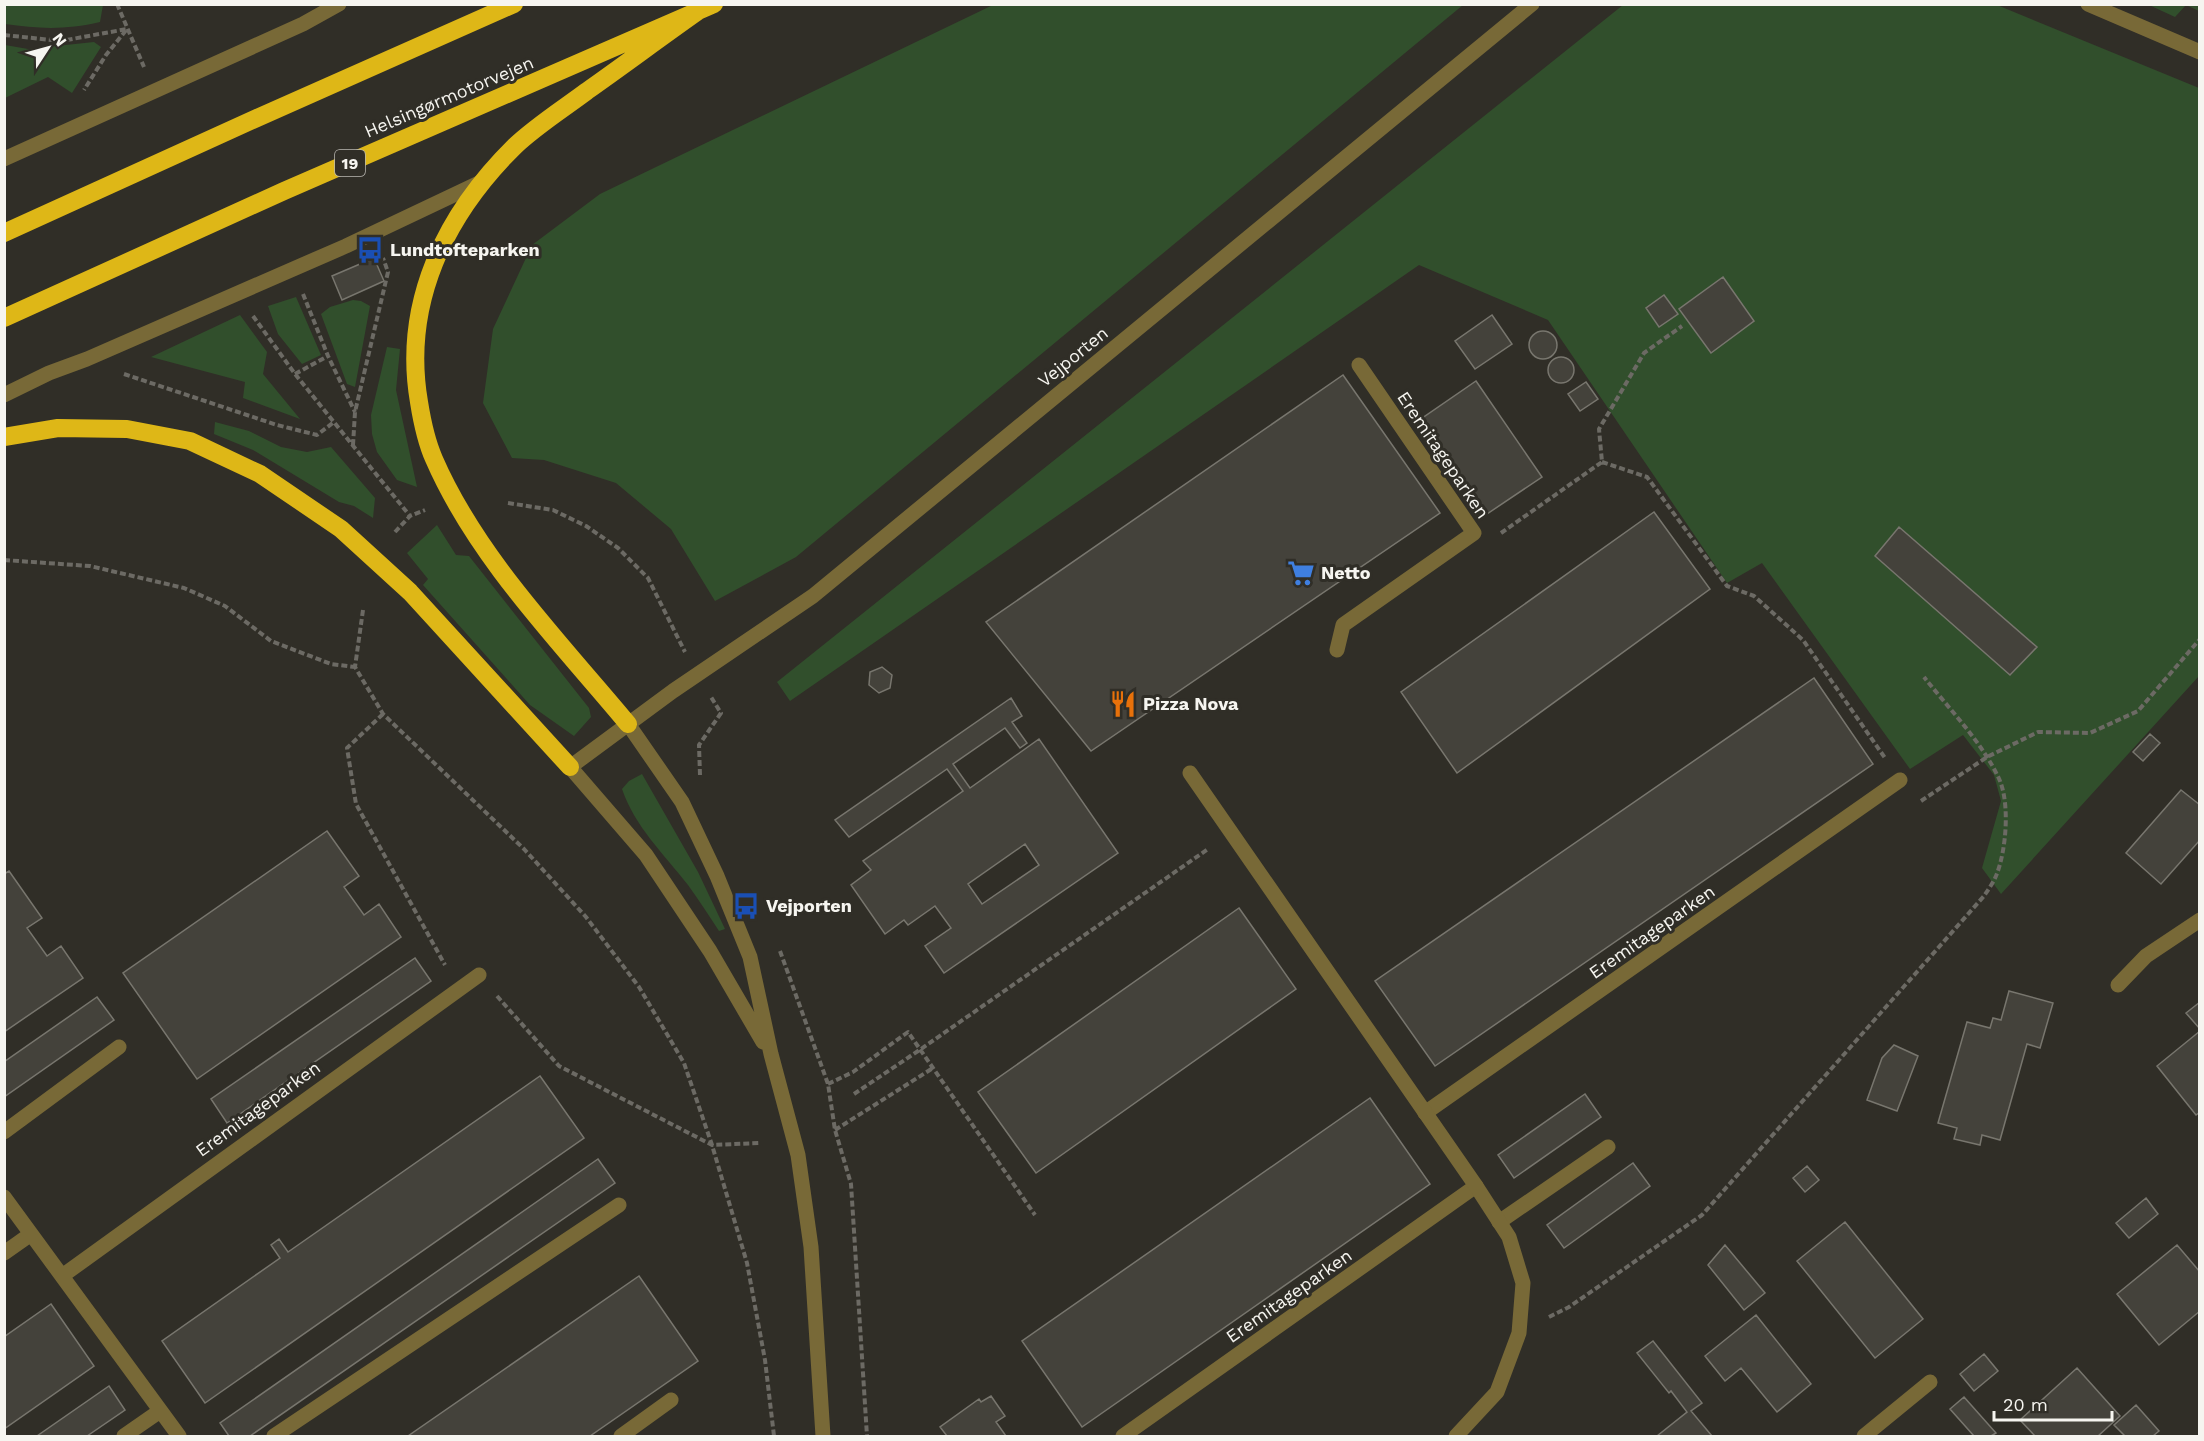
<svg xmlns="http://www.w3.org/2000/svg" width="2204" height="1441" font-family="'Work Sans',sans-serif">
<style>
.green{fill:#314f2c;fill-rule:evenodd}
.building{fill:#44423b;stroke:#78766e;stroke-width:1.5;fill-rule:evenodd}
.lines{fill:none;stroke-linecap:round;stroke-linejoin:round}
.path{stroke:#6c6a64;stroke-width:4;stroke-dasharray:6 3;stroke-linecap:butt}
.service{stroke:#786937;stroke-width:15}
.minor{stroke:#786937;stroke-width:15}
.tertiary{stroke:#786937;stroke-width:15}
.motorway{stroke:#deb717;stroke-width:18}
.labels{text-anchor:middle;stroke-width:6;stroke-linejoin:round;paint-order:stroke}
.shield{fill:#302e27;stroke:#bbb9b4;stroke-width:1.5}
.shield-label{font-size:16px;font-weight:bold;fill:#f6f5f0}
.street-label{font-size:18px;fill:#f6f5f0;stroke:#302e27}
.poi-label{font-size:18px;font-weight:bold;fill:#f6f5f0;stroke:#302e27;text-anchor:start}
</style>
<rect width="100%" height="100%" fill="#302e27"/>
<!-- green -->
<path class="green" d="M5,4H103V5L100,22C66,30 39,29 5,24Z
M995,4L1463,5L796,557L715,601L671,529L616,483L544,460L512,458L483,403L493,329L532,245L600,194Z
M1623,5H1997L2199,88V676L2001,894L1982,868L2001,801L1994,775L1963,735L1910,769L1762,563L1727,583L1548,320L1419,265L790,701L777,682ZM1723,278L1754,321L1711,352ZM1664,295L1659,326L1646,308ZM1899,527L2036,646L2011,675L1875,556Z
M2149,5H2199V11L2186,5L2175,17Z
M94,42L101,47L72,93L48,77L5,98V45L28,49Z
M296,297L321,355L302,364L278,334L268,306Z
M353,300L361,301L370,306L355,387L347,384L321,314L330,307Z
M240,315L267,352L263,374L300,419L243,398L245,382L151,357Z
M387,347L400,349L396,390L417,487L397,480L377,452L372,434L371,415Z
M215,422L249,431L281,447L307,452L331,447L375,498L373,518L354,506L339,502L253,450L214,434Z
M437,525L456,555L469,556L589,708L591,717L574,736L530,705L423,585L428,579L407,553Z
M642,774L698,872L725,929L719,931C709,916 699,900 688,885C664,854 635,827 622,789L629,781Z"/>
<!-- building -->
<path class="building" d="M374,258L384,281L342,300L332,276Z
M1723,277L1754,321L1711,353L1679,309Z
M1664,295L1678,314L1659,327L1646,308Z
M1492,315L1512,344L1475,369L1455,341Z
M1529 345a14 14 0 1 1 28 0a14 14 0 1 1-28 0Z
M1548 370a13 13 0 1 1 26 0a13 13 0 1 1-26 0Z
M1343,375L1440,513L1091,751L986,622Z
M1476,381L1542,477L1484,516L1418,421Z
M1586,382L1598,399L1580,411L1568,394Z
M1654,512L1710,589L1457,773L1401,692Z
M1899,527L2037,647L2010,675L1875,556Z
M882,667L892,675L890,688L879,693L869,685L870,672Z
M1814,678L1873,764L1435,1066L1375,981Z
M1011,698L1022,716L1012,722L1027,743L1020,748L1005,728L953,764L970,788L1039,739L1118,853L944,973L925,946L951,928L935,906L908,925L904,920L885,934L851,885L871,870L863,861L963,791L947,769L849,837L835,820ZM1025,844L1039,865L982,904L968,884Z
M2150,734L2160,743L2143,761L2133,752Z
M2181,790L2200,805V840L2161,884L2126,853Z
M327,831L359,876L344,887L364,915L379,904L401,937L197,1079L123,973Z
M9,871L42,918L27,928L47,956L61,946L83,978L4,1032V874Z
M1239,908L1296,989L1036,1173L978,1092Z
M415,958L431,981L227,1123L211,1099Z
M2009,991L2053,1003L2040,1048L2027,1044L2000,1140L1982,1135L1980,1145L1954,1139L1957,1128L1938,1123L1967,1022L1990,1028L1993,1018L2001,1020Z
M97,997L114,1020L4,1097V1062Z
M2200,1002V1029L2186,1013Z
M2200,1031V1112L2196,1115L2157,1066Z
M1894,1045L1918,1056L1897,1111L1867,1100L1882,1058Z
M540,1076L584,1138L205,1403L162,1341L280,1258L271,1245L279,1239L288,1252Z
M1585,1094L1601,1117L1514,1178L1498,1155Z
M1370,1098L1430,1184L1082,1427L1022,1341Z
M598,1159L615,1183L250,1436H229L220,1423Z
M1633,1163L1650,1186L1564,1248L1547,1225Z
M1807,1166L1819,1180L1805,1192L1793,1178Z
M2146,1198L2158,1214L2129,1238L2116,1223Z
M1845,1222L1923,1319L1875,1358L1797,1261Z
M1725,1245L1765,1293L1744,1310L1708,1265Z
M2177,1245L2200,1272V1311L2159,1345L2117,1294Z
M639,1276L698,1361L590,1436H408Z
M51,1304L94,1366L4,1429V1337Z
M1756,1315L1811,1384L1777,1412L1741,1368L1725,1381L1705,1356Z
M1653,1341L1702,1403L1691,1411L1712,1436H1657L1687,1412L1671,1391L1669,1393L1637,1353Z
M1984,1354L1998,1371L1974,1391L1960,1374Z
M2077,1368L2120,1416L2098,1436H2035L2020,1420Z
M109,1386L125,1410L87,1436H37Z
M991,1396L1005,1416L996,1422L1006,1436H947L940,1427L979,1399L981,1402Z
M1964,1397L1996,1433L1991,1436H1974L1950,1409Z
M2136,1405L2159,1431L2153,1436H2125L2114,1425Z"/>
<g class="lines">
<!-- path -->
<path class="path" d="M117,4L144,67
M4,35L61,41L127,29L106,55L84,90
M303,294L328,356L355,412
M253,316L295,374L410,516
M124,374L277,425L317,435L334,422
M295,374L328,356
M353,445L355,412L388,272L383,258
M1602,462L1647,477L1727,586L1754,596L1803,640L1885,758
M508,503L553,510L586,526L618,548L648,578L685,652
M395,532L410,516L425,510
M1501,533L1602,462L1599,429L1644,353L1682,326
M4,560L90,566L184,588L225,606L271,641L331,664L355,667
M363,610L355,667L383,714L524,849L586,917L639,987L684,1063L712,1145L747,1263L765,1360L774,1436
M383,714L347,748L356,804L445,965
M700,775L699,745L721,713L711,697
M1921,801L1987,757L2038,732L2090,733L2138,711L2200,639
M780,951L828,1084L835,1130L851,1184L867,1436
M497,996L559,1066L712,1145L761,1143
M828,1084L853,1072L908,1032L1035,1215
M854,1094L921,1049L1208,849
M835,1130L933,1068
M1549,1317L1569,1307L1702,1215L1984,896C1988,890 1993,883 1996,876C2006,852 2010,806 2000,781C1984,744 1949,709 1924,677"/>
<!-- service -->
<path class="service" d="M4,159L303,24L339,4
M4,395L49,373L87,359L346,246L481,182
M1337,650L1343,625L1474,533L1359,365
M1425,1113L1900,780
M1499,1222L1608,1147
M1123,1436L1476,1186"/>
<!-- minor -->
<path class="minor" d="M2088,4L2200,52
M628,724L682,802L717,876L750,957L771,1054L798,1155L811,1247L823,1436
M570,767L646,855L710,951L763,1042
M1190,773L1476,1186L1509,1237L1523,1283L1519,1333L1497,1392L1456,1436
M2118,985L2146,956L2200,920
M4,1132L119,1047
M4,1197L179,1436
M4,1253L31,1234
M62,1276L479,975
M124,1436L160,1411
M274,1436L619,1205
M621,1436L671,1400
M1864,1436L1930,1382"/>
<!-- tertiary -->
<path class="tertiary" d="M570,767L673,691L813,596L1532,4"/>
<!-- motorway -->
<path class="motorway" d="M4,233L257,118L514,4
M4,318L284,191L714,4
M4,437L58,428L127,429L190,441L260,474L341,529L410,592L570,767
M628,724C560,642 477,558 434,459C426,441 422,421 419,402C402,303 445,215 515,146C536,126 563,109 587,91C624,65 660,38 697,12"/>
</g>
<!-- icons -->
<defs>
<symbol id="bus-bare" viewBox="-9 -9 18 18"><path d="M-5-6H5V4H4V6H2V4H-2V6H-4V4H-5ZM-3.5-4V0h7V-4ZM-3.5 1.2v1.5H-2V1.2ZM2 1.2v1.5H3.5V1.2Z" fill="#1a4fb4" stroke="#302e27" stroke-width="2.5" paint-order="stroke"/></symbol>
<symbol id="supermarket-bare" viewBox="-9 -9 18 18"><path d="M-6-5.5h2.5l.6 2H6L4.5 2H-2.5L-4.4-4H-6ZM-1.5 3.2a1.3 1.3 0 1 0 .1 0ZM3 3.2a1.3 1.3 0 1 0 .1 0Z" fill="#3f7fe0" stroke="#302e27" stroke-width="2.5" paint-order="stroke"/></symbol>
<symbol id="restaurant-bare" viewBox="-9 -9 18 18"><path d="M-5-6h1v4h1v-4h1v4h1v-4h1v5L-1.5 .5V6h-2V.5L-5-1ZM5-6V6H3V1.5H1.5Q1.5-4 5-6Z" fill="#e8710a" stroke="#302e27" stroke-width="2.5" paint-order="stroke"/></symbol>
</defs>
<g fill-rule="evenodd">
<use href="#bus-bare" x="351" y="231" width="38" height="38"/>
<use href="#supermarket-bare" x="1282" y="554" width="38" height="38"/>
<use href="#restaurant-bare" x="1104" y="685" width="38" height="38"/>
<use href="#bus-bare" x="727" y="887" width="38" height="38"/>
</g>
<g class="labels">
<!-- shield labels -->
<rect class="shield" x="335" y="150" width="30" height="26" rx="4.5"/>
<g class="shield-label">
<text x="350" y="169">19</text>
</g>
<!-- street labels -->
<g class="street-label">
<text transform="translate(449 97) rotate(-23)" y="6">Helsingørmotorvejen</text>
<text transform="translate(1073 357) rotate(-39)" y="6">Vejporten</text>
<text transform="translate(1443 455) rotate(56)" y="6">Eremitageparken</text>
<text transform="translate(1652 932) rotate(-35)" y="6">Eremitageparken</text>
<text transform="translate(258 1109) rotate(-36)" y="6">Eremitageparken</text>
<text transform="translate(1289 1296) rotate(-35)" y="6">Eremitageparken</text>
</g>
<!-- poi labels -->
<g class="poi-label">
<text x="390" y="256">Lundtofteparken</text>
<text x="1321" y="579">Netto</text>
<text x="1143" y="710">Pizza Nova</text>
<text x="766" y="912">Vejporten</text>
</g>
</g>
<!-- border -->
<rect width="2204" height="1441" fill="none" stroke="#f6f5f0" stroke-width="12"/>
<!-- north arrow -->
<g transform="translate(48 48) rotate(54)" stroke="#302e27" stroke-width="4.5" paint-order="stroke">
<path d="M0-4.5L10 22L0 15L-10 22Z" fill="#f6f5f0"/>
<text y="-9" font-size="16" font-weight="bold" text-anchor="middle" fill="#f6f5f0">N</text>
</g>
<!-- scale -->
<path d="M1994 1411v9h118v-9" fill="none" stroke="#f6f5f0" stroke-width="3"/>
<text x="2003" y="1411" font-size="18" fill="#f6f5f0" stroke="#302e27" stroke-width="4.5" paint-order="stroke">20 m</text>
</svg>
